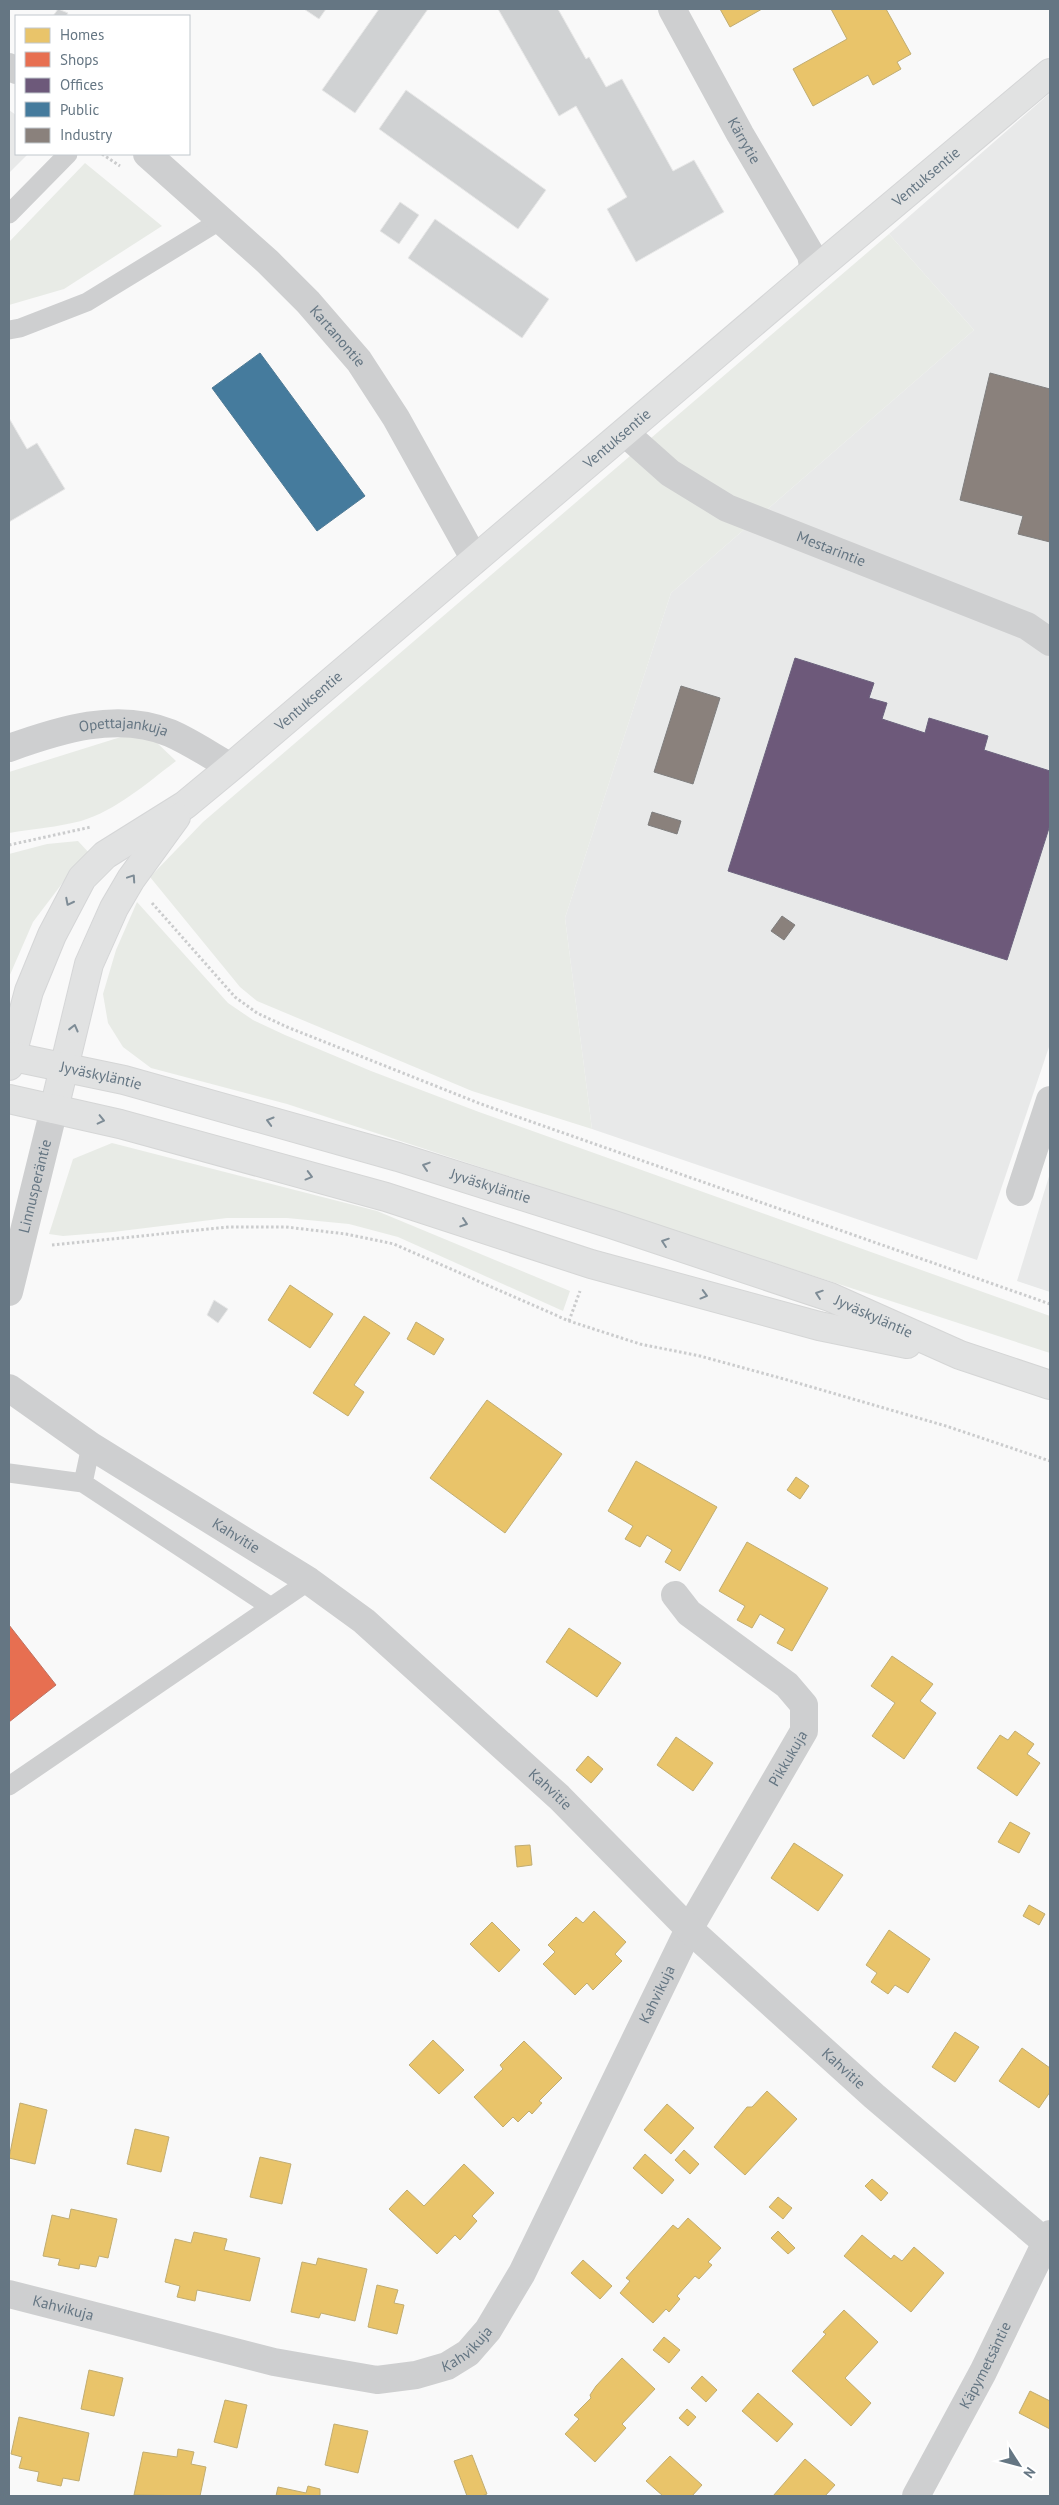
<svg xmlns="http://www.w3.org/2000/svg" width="1059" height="2505" font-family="'PT Sans',sans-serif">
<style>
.built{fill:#e8e9e9}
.green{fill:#e8ebe6}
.homes{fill:#e9c46a;stroke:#c1ad72}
.shops{fill:#e76f51;stroke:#c07160}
.offices{fill:#6d597a;stroke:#6b627d}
.public{fill:#457b9d;stroke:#4f7a95}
.industry{fill:#8a817c;stroke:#7f7e7e}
.building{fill:#d0d2d3;stroke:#e8e8e8}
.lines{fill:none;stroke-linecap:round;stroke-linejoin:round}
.secondary-casing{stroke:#d5d6d7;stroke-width:30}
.trunk-casing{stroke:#d5d6d6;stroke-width:30}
.path{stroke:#cbcccd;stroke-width:3;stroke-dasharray:2.5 2.5;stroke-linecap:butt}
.service{stroke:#cecfd0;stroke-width:19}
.minor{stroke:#cecfd0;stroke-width:28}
.tertiary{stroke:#cecfd0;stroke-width:28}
.secondary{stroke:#e1e2e2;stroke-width:28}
.trunk{stroke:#e1e2e2;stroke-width:28}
.oneway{stroke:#7e8c96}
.labels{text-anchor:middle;stroke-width:5;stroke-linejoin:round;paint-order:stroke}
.street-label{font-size:15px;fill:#657683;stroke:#fff}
</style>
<rect width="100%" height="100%" fill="#f9f9f9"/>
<!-- built -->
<path class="built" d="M1050,93V1044L977,1260L592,1129L565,918L671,593L974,330L889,234Z
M9,110L16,115V154H28L9,173Z
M1050,1173V1292L1017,1281Z"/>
<!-- green -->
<path class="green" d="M85,163L162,226L64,289L9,305V242Z
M889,234L974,330L671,593L565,918L592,1129L472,1091L257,1001L240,987L150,877L203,822Z
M124,736L153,739L176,761C147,783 117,810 81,821C58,827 33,829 9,833V772Z
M78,841L91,855L64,881L33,922L9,977V854L47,844Z
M137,902L228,1003L253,1020L285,1035L371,1071L479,1112L1050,1316V1353L287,1104L151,1068L123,1047L108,1023L103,994L116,950Z
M112,1143L377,1211L570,1291L563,1311L398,1237L349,1224L287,1218H227L113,1232L63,1236L49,1234L73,1159Z"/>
<!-- homes -->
<path class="homes" d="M720,9H762L730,27Z
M831,9H886L911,54L897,62L901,69L873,85L868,75L813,106L793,69L847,39Z
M290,1285L333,1314L310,1348L268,1320Z
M364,1316L390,1333L354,1385L364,1392L348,1416L313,1393Z
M416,1322L444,1339L434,1355L407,1339Z
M487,1400L562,1454L505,1533L430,1478Z
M636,1461L717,1507L680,1571L665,1562L672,1550L647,1535L640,1547L625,1539L633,1526L608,1511Z
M796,1477L809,1486L800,1499L787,1490Z
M747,1542L828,1588L792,1651L777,1643L785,1629L760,1614L752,1628L737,1620L745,1606L719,1591Z
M569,1628L621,1663L597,1697L546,1662Z
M892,1656L933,1684L920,1701L936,1713L904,1759L872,1736L895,1703L871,1686Z
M1015,1731L1034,1744L1027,1754L1040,1763L1017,1796L977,1768L1000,1735L1008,1740Z
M676,1737L713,1763L693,1791L657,1765Z
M588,1756L603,1769L591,1783L576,1770Z
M1010,1822L1030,1833L1019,1853L998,1842Z
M794,1843L843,1875L818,1911L771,1878Z
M530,1845L532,1865L517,1867L515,1846Z
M1029,1905L1045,1914L1039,1925L1023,1916Z
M594,1911L626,1942L615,1954L622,1961L593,1990L587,1983L575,1995L543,1964L555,1952L548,1945L576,1917L583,1923Z
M492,1922L520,1950L499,1972L470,1944Z
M889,1930L930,1959L908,1993L895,1985L888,1994L871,1982L877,1973L866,1965Z
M955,2032L979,2047L955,2082L932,2067Z
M433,2040L464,2070L439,2094L409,2065Z
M524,2041L562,2078L539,2101L542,2103L532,2114L529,2111L518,2122L513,2117L503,2127L474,2097L503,2069L500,2065Z
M1022,2048L1050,2068V2092L1039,2108L999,2081Z
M767,2091L797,2119L745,2175L714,2147L747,2107H752Z
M20,2103L47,2110L35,2164L9,2158Z
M667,2104L694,2128L671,2154L644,2130Z
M135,2129L169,2137L161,2172L127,2164Z
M684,2150L699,2164L690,2174L675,2160Z
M645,2154L674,2180L662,2194L633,2168Z
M260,2157L291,2164L282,2204L250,2197Z
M464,2164L494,2193L472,2216L477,2221L460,2240L455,2235L437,2254L389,2209L407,2190L424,2206Z
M872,2179L888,2193L881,2201L865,2186Z
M778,2197L792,2208L783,2219L769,2207Z
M71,2209L117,2219L108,2258L99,2256L96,2267L80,2264L79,2269L58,2265L60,2259L43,2256L52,2215L69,2219Z
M688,2218L721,2248L708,2262L712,2265L699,2279L695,2276L677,2296L680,2299L669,2312L666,2309L653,2323L620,2293L630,2281L626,2278L673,2225L678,2229Z
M778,2231L795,2248L788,2254L771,2238Z
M194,2232L227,2239L224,2250L260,2258L250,2301L197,2290L195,2301L177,2297L180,2286L165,2282L175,2239L191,2243Z
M862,2235L891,2259L894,2255L902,2261L914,2247L944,2273L911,2312L844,2256Z
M318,2258L367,2269L355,2321L321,2313L319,2318L291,2312L302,2262L316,2265Z
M583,2260L612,2286L600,2299L571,2273Z
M377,2285L398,2290L394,2303L404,2305L397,2334L368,2327Z
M844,2310L878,2342L845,2378L871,2403L851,2426L792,2371L826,2334L823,2332Z
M664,2337L680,2350L669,2363L653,2350Z
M622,2358L655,2389L622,2424L626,2428L595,2462L565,2434L579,2419L574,2415L591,2398L590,2395L596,2386Z
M89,2370L123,2378L114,2416L81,2409Z
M702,2376L717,2390L706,2402L691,2388Z
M1030,2391L1050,2401V2429L1019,2413Z
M758,2393L793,2424L777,2442L742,2411Z
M225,2400L247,2405L237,2448L214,2442Z
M687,2409L696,2417L688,2426L679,2418Z
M19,2417L89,2433L79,2481L63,2478L61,2486L37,2481L39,2472L19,2468L22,2457L11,2454Z
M334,2424L368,2431L358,2473L325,2465Z
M178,2449L194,2452L191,2464L206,2467L200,2496L134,2495L143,2452L177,2457Z
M472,2455L487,2494L482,2496H467L454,2461Z
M670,2456L702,2485L692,2496H663L646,2481Z
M805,2459L835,2485L825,2496H773Z
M308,2486L320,2489V2496H276L278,2487L306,2493Z"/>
<!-- shops -->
<path class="shops" d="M9,1625L56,1685L9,1722Z"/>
<!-- offices -->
<path class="offices" d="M795,658L874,683L869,698L887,703L882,719L925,733L929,718L988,736L984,750L1050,771V825L1007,960L728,871Z"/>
<!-- public -->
<path class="public" d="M260,353L365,496L317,531L212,388Z"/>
<!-- industry -->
<path class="industry" d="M990,373L1050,389V542L1018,534L1023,516L960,500Z
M681,686L720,698L693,784L654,772Z
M652,812L681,821L677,834L648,825Z
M782,916L795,925L784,940L771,931Z"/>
<!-- building -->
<path class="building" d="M58,9L68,13L66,16H53Z
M304,9H326L319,19Z
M379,9H428L355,113L322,90Z
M498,9H558L586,59L589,57L606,87L622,79L673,171L694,160L724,212L636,262L607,209L627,197L576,106L559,116Z
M406,90L546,190L518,229L379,129Z
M400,202L419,215L399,244L380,231Z
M435,219L549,299L522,338L408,258Z
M9,418L27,449L37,443L65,489L9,522Z
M214,1300L228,1309L218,1323L207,1315Z"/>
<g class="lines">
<defs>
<g id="secondary">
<path id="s9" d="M9,1066L29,991L52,935L82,878L105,855L185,805L231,767L814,271L1050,73"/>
<path d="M54,1109L89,964L114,908L131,879L176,817"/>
</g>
<g id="trunk">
<path id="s10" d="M9,1056L124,1080L398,1157L611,1224L830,1297L960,1355L1050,1385"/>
<path d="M9,1099L120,1124L386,1197L591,1264L819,1326L907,1344"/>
</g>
</defs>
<!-- secondary casing -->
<use href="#secondary" class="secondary-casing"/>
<!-- trunk casing -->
<use href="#trunk" class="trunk-casing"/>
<!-- path -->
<path class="path" d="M102,154L120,166
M9,845L91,827
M152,903L235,997L257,1013L287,1027L481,1104L1050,1304
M52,1245L229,1227H286L346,1234L394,1244L569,1321L640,1344L700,1356L784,1379L946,1426L1050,1461
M569,1321L580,1291"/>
<!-- service -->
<path class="service" d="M9,214L68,154
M9,330L20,328L87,302L221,220
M9,1473L83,1483L271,1607
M83,1483L91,1446
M9,1786L309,1581"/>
<!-- minor -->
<g class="minor">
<path id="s1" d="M672,9L740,134L811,255L814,271"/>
<path d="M9,67L16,70"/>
<path id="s2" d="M147,154L268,262L308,302L359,361L396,418L475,560"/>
<path id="s3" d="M625,433L670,473L727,508L1027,626L1050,642"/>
<path id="s4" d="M9,748C59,730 118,711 170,733C191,742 211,756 231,767"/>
<path d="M1020,1192L1050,1100"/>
<path id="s5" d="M9,2294L274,2362L377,2380L416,2375L447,2366L468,2353L488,2330L522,2273L689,1929L804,1731V1705L787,1685L689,1613L675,1595"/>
<path id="s6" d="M916,2496L983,2372L1050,2234"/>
</g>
<!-- tertiary -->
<g class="tertiary">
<path id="s7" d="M9,1292L54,1109"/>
<path id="s8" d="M9,1388L91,1446L309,1581L364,1621L559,1797L689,1929L874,2096L1050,2246"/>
</g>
<!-- secondary -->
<use href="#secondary" class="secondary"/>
<!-- trunk -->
<use href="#trunk" class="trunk"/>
</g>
<!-- one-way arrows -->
<defs><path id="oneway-chevron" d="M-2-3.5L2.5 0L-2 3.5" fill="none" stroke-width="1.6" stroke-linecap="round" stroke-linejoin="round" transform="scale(1.25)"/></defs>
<g class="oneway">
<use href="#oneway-chevron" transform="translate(132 878) rotate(-56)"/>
<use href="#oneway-chevron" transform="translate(69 902) rotate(117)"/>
<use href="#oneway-chevron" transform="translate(74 1028) rotate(-76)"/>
<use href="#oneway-chevron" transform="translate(101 1120) rotate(13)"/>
<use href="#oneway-chevron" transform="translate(270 1121) rotate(-164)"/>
<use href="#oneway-chevron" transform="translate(426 1166) rotate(-162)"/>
<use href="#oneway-chevron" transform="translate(309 1176) rotate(15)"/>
<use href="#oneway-chevron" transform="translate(464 1223) rotate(18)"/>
<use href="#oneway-chevron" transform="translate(665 1242) rotate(-161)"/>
<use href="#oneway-chevron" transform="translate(819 1294) rotate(-161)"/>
<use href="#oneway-chevron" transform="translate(704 1295) rotate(15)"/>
</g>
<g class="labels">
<!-- street labels -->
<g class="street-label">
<text dy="5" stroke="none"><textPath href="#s1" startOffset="150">Kärrytie</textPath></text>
<text dy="5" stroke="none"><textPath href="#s9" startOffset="1301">Ventuksentie</textPath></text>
<text dy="5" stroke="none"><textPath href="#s2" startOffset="264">Kartanontie</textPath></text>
<text dy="5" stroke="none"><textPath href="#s9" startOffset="896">Ventuksentie</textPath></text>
<text dy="5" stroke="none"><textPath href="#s3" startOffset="239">Mestarintie</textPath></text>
<text dy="5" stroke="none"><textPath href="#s9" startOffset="491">Ventuksentie</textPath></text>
<text dy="5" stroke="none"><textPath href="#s4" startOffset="118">Opettajankuja</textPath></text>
<text dy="5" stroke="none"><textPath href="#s10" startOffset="94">Jyväskyläntie</textPath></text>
<text dy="5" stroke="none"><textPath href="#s7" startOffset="109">Linnusperäntie</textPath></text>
<text dy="5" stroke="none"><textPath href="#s10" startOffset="499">Jyväskyläntie</textPath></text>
<text dy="5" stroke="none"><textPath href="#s10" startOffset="904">Jyväskyläntie</textPath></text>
<text dy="5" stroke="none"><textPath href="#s8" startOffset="271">Kahvitie</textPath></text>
<text dy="5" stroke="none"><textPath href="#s5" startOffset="1151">Pikkukuja</textPath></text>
<text dy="5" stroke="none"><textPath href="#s8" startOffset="676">Kahvitie</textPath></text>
<text dy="5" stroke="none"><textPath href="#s5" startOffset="881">Kahvikuja</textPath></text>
<text dy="5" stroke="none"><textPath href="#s8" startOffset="1081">Kahvitie</textPath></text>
<text dy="5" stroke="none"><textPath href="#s5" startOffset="56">Kahvikuja</textPath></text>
<text dy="5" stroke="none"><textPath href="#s5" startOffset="476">Kahvikuja</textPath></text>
<text dy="5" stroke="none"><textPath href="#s6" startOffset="148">Käpymetsäntie</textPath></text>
</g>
</g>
<!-- border -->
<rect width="1059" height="2505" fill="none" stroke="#657683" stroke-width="20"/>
<!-- legend -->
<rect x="15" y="15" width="175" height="140" fill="#ffffff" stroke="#c1c8cd"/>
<rect x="25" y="28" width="25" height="15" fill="#e9c46a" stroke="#c1c8cd"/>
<text x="60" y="40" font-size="15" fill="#657683">Homes</text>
<rect x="25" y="52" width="25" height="15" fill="#e76f51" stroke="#c1c8cd"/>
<text x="60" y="65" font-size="15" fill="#657683">Shops</text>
<rect x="25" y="78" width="25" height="15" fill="#6d597a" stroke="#c1c8cd"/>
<text x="60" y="90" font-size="15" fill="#657683">Offices</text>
<rect x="25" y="102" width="25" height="15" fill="#457b9d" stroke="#c1c8cd"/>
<text x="60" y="115" font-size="15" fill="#657683">Public</text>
<rect x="25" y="128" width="25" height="15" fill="#8a817c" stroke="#c1c8cd"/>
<text x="60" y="140" font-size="15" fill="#657683">Industry</text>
<!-- north arrow -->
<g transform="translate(1019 2465) rotate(126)" stroke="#ffffff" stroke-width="4" paint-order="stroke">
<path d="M0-4L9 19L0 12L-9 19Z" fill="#657683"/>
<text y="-8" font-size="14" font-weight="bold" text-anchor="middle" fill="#657683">N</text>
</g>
</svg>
